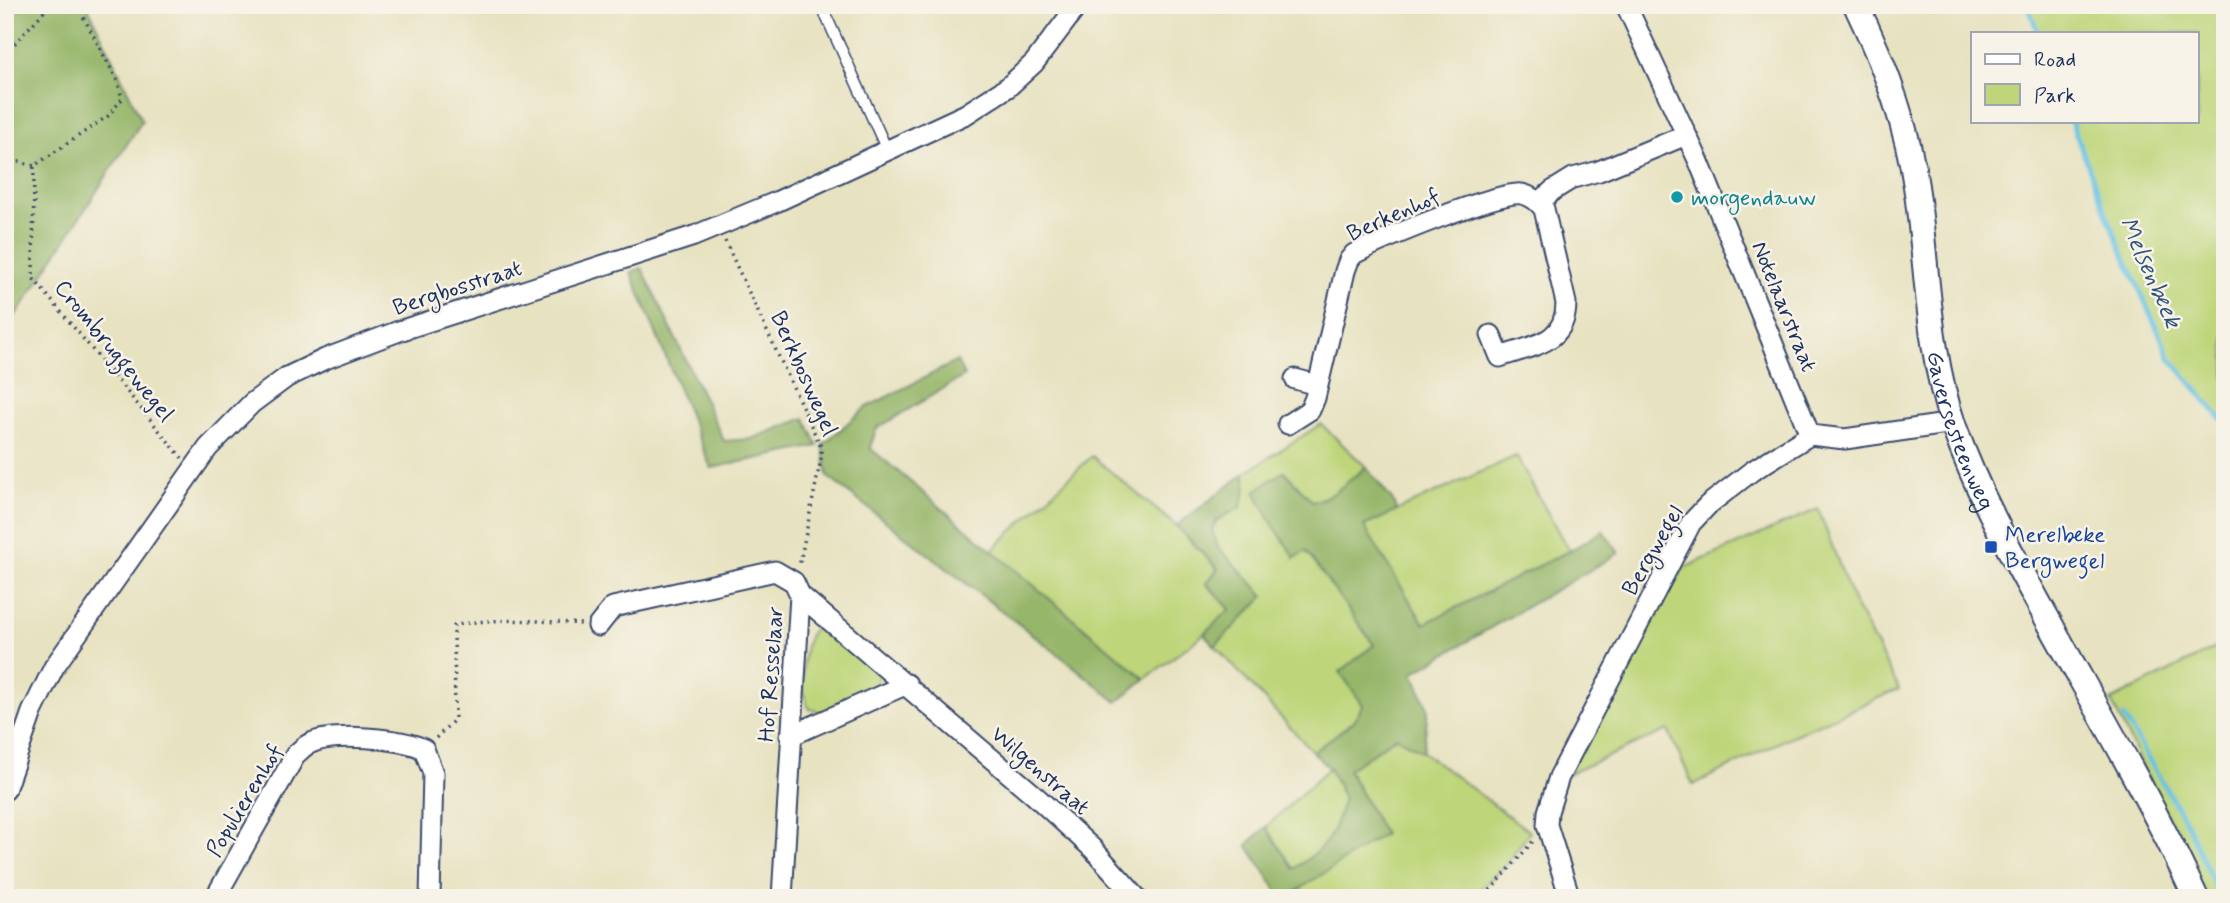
<svg xmlns="http://www.w3.org/2000/svg" width="2230" height="903" font-family="Mynerve,sans-serif">
<style>
.green{fill:#bed579;stroke:#6c826c;stroke-width:2}
.forest{fill:#96b669;stroke:#587264;stroke-width:2}
.lines{fill:none;stroke-linecap:round;stroke-linejoin:round}
.stream{stroke:#65c1e3;stroke-width:5}
.service-casing{stroke:#3a4a6d;stroke-width:13}
.minor-casing{stroke:#3a4a6d;stroke-width:23}
.tertiary-casing{stroke:#3a4a6d;stroke-width:28}
.path{stroke:#3a4a6d;stroke-width:3.5;stroke-dasharray:2 5;stroke-linecap:butt}
.service{stroke:#fff;stroke-width:10}
.minor{stroke:#fff;stroke-width:19}
.tertiary{stroke:#fff;stroke-width:24}
.culture-dot{fill:#0f9aa8;stroke:#f7f3e8;stroke-width:2.5}
.transit-dot{fill:#1a4fb4;stroke:#f7f3e8;stroke-width:2.5}
.labels{text-anchor:middle;stroke-width:5;stroke-linejoin:round;paint-order:stroke}
.culture-label{font-size:23px;fill:#0d838f;stroke:#f7f3e8;text-anchor:start}
.street-label{font-size:23px;fill:#1b2f5e;stroke:#f7f3e8}
.transit-label{font-size:23px;fill:#164399;stroke:#f7f3e8;text-anchor:start}
.water-label{font-size:24px;font-style:italic;fill:#2e547f;stroke:#f7f3e8}
</style>
<rect width="100%" height="100%" fill="#f7f3e8"/>
<filter id="ink" filterUnits="userSpaceOnUse"><feTurbulence type="fractalNoise" baseFrequency=".0143" numOctaves="2"/><feDisplacementMap in="SourceGraphic" scale="14" xChannelSelector="R" yChannelSelector="G"/><feConvolveMatrix kernelMatrix="1 2 1 2 8 2 1 2 1" color-interpolation-filters="sRGB"/></filter>
<filter id="wash" filterUnits="userSpaceOnUse"><feTurbulence type="fractalNoise" baseFrequency=".00686" numOctaves="4" result="noise"/><feDisplacementMap in="SourceGraphic" scale="28" xChannelSelector="R" yChannelSelector="G"/><feGaussianBlur stdDeviation="1.57" result="paint"/><feColorMatrix in="noise" values="0 0 0 0 0 0 0 0 0 0 0 0 0 0 0 0 0 1.4 0 .05"/><feComposite in="paint" operator="in"/></filter>
<g filter="url(#wash)">
<rect width="100%" height="100%" fill="#e7e2c0"/>
<!-- green -->
<path class="green" d="M2028,5H2225V423L2170,358L2110,223L2071,121H2197V33H2038Z
M1321,424L1366,467L1333,494L1313,502L1294,558L1306,551L1375,646L1363,705L1354,721L1313,752L1215,646L1264,596L1217,547L1212,530L1216,521L1225,515L1246,488L1245,473Z
M1092,456L1176,526L1218,569L1206,584L1231,609L1204,634L1145,679L991,551Z
M1516,456L1569,551L1424,624L1363,526Z
M1818,509L1854,603L1899,689L1792,736L1693,785L1668,730L1568,774L1670,574Z
M817,626H825L879,674L877,684L869,692L821,712L810,709C798,696 801,635 817,626Z
M2225,643V898H2206L2111,701Z
M1396,737L1423,752L1530,832L1504,867L1470,898H1286L1383,834L1348,769Z
M1329,768L1344,798L1334,830L1323,848L1294,869L1266,827Z"/>
<!-- forest -->
<path class="forest" d="M5,5H87L142,121L22,307L5,328Z
M642,268L724,441L751,439L805,418L818,446L711,468L631,272Z
M957,361L964,376L876,429L870,448L1145,679L1117,702L1072,665L828,477L823,445L865,408Z
M1366,467L1392,500L1397,511L1364,526L1424,624L1569,551L1603,531L1619,553L1413,673L1428,709L1423,752L1396,737L1348,770L1384,834L1286,898H1282L1247,845L1266,827L1294,869C1329,845 1332,838 1344,798L1329,768L1313,752L1354,721L1363,705L1340,672L1374,645L1306,551L1295,558L1270,520L1255,491L1284,471L1313,502L1333,494Z
M1245,473L1246,488L1241,507L1216,521L1212,530L1218,547L1264,596L1215,646L1204,634L1230,609L1206,583L1218,569L1176,526Z"/>
<g class="lines">
<!-- stream -->
<path class="stream" d="M2028,5L2038,33
M5,13L17,5
M2071,121L2110,223L2170,358L2225,423
M2124,717L2188,826L2220,898"/>
</g>
</g>
<g filter="url(#ink)">
<g class="lines">
<defs>
<path id="service" d="M821,5L887,150"/>
<path id="minor" d="M1626,5L1699,162L1810,435
M1539,203L1552,191L1573,178L1599,171L1686,135
M1295,379L1317,385
M1288,424L1310,410L1315,398L1345,271L1349,260L1354,254C1378,241 1500,190 1522,194C1531,196 1539,202 1544,209L1566,303C1566,344 1533,345 1500,357L1491,335
M800,595L1033,794L1093,849L1137,898
M598,626L613,607L775,571L794,582L800,595L782,898
M790,736L907,684
M5,790L32,712L54,667L208,448L252,403L287,377L325,359L399,331L694,236L776,202L966,114L1008,87L1034,63L1078,5
M215,898L296,754C300,751 304,746 309,744C332,732 401,738 424,749L433,773L430,898
M1570,898L1547,825L1548,812L1559,777L1691,523L1708,505L1752,471L1810,435L1845,439L1953,423"/>
<g id="tertiary">
<path id="s1" d="M1856,5C1883,61 1907,124 1916,186C1928,266 1927,350 1954,427C1980,499 2017,564 2054,631C2103,719 2154,806 2196,898"/>
</g>
</defs>
<!-- service casing -->
<use href="#service" class="service-casing"/>
<!-- minor casing -->
<use href="#minor" class="minor-casing"/>
<!-- tertiary casing -->
<use href="#tertiary" class="tertiary-casing"/>
<!-- path -->
<path class="path" d="M77,5L118,82L122,99L108,116L34,166L33,278L182,458
M5,54L50,5
M5,158L34,166
M725,241L821,447V459L799,567
M436,738L455,719L454,626C485,617 549,621 582,624
M1478,898L1493,888L1534,840"/>
<!-- service -->
<use href="#service" class="service"/>
<!-- minor -->
<use href="#minor" class="minor"/>
<!-- tertiary -->
<use href="#tertiary" class="tertiary"/>
</g>
</g>
<!-- markers -->
<circle class="culture-dot" cx="1677" cy="197" r="7"/>
<rect class="transit-dot" x="1984" y="540" width="14" height="14" rx="3.5"/>
<g class="labels">
<!-- culture labels -->
<g class="culture-label">
<text x="1691" y="205">morgendauw</text>
</g>
<!-- street labels -->
<g class="street-label">
<text transform="translate(1393 214) rotate(-24)" y="8">Berkenhof</text>
<text transform="translate(457 287) rotate(-18)" y="8">Bergbosstraat</text>
<text transform="translate(1785 306) rotate(68)" y="8">Notelaarstraat</text>
<text transform="translate(115 350) rotate(51)" y="8">Crombruggewegel</text>
<text transform="translate(805 373) rotate(66)" y="8">Berkboswegel</text>
<text dy="8" stroke="none"><textPath href="#s1" startOffset="441">Gaversesteenweg</textPath></text>
<text transform="translate(1652 550) rotate(-60)" y="8">Bergwegel</text>
<text transform="translate(770 674) rotate(-86)" y="8">Hof Resselaar</text>
<text transform="translate(1041 770) rotate(41)" y="8">Wilgenstraat</text>
<text transform="translate(244 800) rotate(-59)" y="8">Populierenhof</text>
</g>
<!-- transit labels -->
<g class="transit-label">
<text x="2005" y="542">Merelbeke<tspan x="2005" dy="26">Bergwegel</tspan></text>
</g>
<!-- water labels -->
<g class="water-label">
<text transform="translate(2151 272) rotate(66)" y="8">Melsenbeek</text>
</g>
</g>
<!-- margin -->
<rect width="2230" height="903" fill="none" stroke="#f7f3e8" stroke-width="28"/>
<!-- legend -->
<rect x="1971" y="32" width="228" height="91" fill="#f7f3e8" stroke="#9fa5b1" stroke-width="2"/>
<rect x="1985" y="54" width="35" height="10" fill="#ffffff" stroke="#9fa5b1" stroke-width="2"/>
<text x="2034" y="66" font-size="21" fill="#1b2f5e">Road</text>
<rect x="1985" y="84" width="35" height="21" fill="#bed579" stroke="#9fa5b1" stroke-width="2"/>
<text x="2034" y="102" font-size="21" fill="#1b2f5e">Park</text>
</svg>
